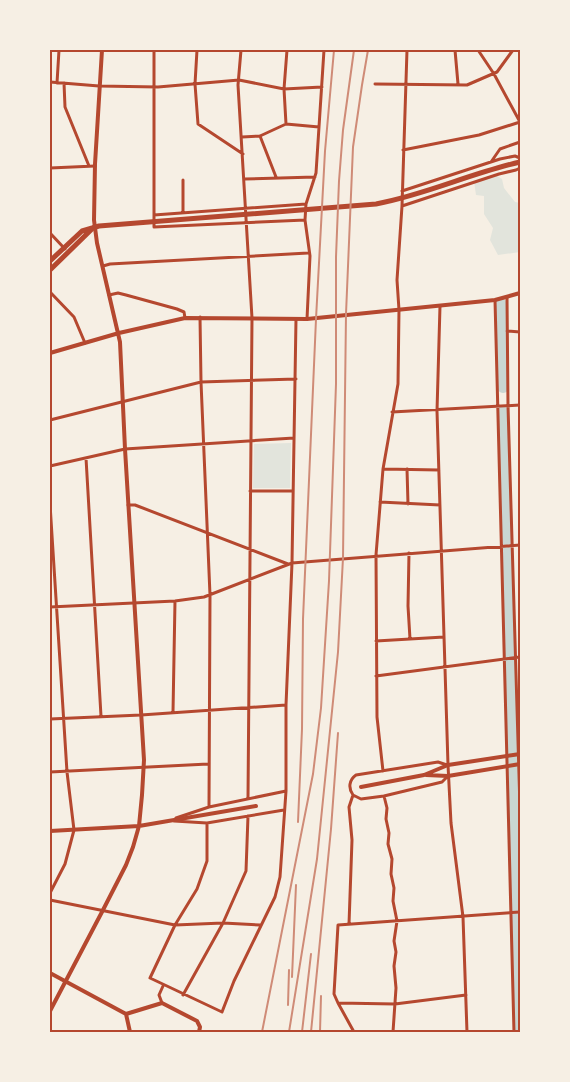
<svg xmlns="http://www.w3.org/2000/svg" width="570" height="1082" font-family="'Sofia Sans Condensed',sans-serif">
<style>
.green{fill:#e2e4dc}
.lines{fill:none;stroke-linecap:round;stroke-linejoin:round}
.river{stroke:#c9d6d2;stroke-width:12}
.minor{stroke:#b5482f;stroke-width:3}
.tertiary{stroke:#b5482f;stroke-width:4}
.trunk{stroke:#b5482f;stroke-width:5}
.rail{stroke:#cf8b77;stroke-width:2}
.neatline{fill:none;stroke:#b5482f;stroke-width:2}
</style>
<rect width="100%" height="100%" fill="#f6efe4"/>
<!-- green -->
<path class="green" d="M497,176L502,179L504,188L515,202L520,203V252L498,255L490,240L493,228L484,214V196L476,195L474,181Z
M291,443L290,488H253L254,444Z"/>
<g class="lines">
<!-- river -->
<path class="river" d="M501,304L503,387
M503,412L507,540
M507,552L516,907
M516,919L519,1032"/>
<!-- minor -->
<path class="minor" d="M154,50V227L305,220
M197,50L195,84L198,124L243,154
M241,50L238,85L252,318L248,798
M455,50L458,84
M478,50L494,74L520,122
M50,82L99,86L158,87L239,80L284,89L322,87
M57,83L59,50
M64,83L65,107L89,166
M375,84L467,85L497,72L513,50
M286,124L284,89L287,50
M260,136L276,177
M242,137L260,136L286,124L319,127
M403,150L479,135L520,122
M491,162L500,149L520,142
M50,168L95,166
M244,179L315,177
M402,191L500,159L515,156L520,158
M402,206L499,174L516,170L520,168
M183,212V180
M154,215L306,204
M50,233L65,249
M103,266L110,264L308,253
M50,292L74,317L85,343
M109,295L118,293L126,295L177,309L184,312L185,318
M507,297L508,406L520,808
M495,300L514,1032
M440,306L437,411L448,765L451,823L463,917L467,1032
M200,317L201,382L210,595L209,807
M307,319L310,256L305,220L306,204L316,173L324,50
M507,331L520,332
M392,412L520,405
M50,420L201,382L296,379
M86,458L101,716
M50,466L125,449L294,438
M383,469L439,470
M407,469L408,504
M250,491H293
M380,502L440,505
M50,504L67,772L74,830L65,864L50,893
M128,505H135L288,564
M409,553L408,606L410,639
M50,607L175,601L204,597L292,563L520,545
M376,641L444,637
M376,676L520,657
M173,712L175,601
M50,719L141,715L286,705
M447,765L438,762L356,775C349,780 348,788 353,795L361,799L384,796L442,782L448,776
M383,771L377,717L376,555L383,469L398,384L399,310L397,280L402,206L407,50
M50,772L208,764
M384,796L387,808L386,819L389,833L388,844L392,859L391,874L394,888L393,901L397,921L394,941L396,952L394,966L396,988L393,1032
M176,818L209,807L286,791
M174,821L207,823L284,810
M207,823V861L197,889L175,925L150,978L222,1012L234,981L275,897L280,877L286,791V705L292,563L296,319
M50,900L175,925L223,923L260,925
M349,924L352,840L349,807L353,795
M183,995L223,923L246,871L248,816
M162,1003L159,995L163,986
M338,1003L334,994L338,925L520,912
M354,1032L338,1003L395,1004L466,995"/>
<!-- tertiary -->
<path class="tertiary" d="M50,353L119,333L185,318L307,319L495,300L520,293
M426,775L448,776L520,764
M361,787L424,775L448,765L520,754
M50,831L139,826L256,806
M50,973L126,1014L162,1003L197,1021L200,1027L199,1032
M50,1011L103,910L126,865L133,847L139,826L142,795L144,760L125,449L120,342L97,243L94,220L95,164L102,50
M126,1014L130,1032"/>
<!-- trunk -->
<path class="trunk" d="M50,261L82,231L99,226L376,204C425,195 471,173 520,162
M50,270L94,227"/>
<!-- rail -->
<path class="rail" d="M298,822L302,729L303,619L316,319L325,151L334,50
M292,977L296,885
M288,1005L289,970
M262,1032L313,774L321,708L329,581L336,384V257L339,181L343,130L354,50
M289,1032L317,859L338,652L343,558L346,314L353,147L362,85L368,50
M302,1032L311,954
M311,1032L331,829L338,733
M320,1032L321,996"/>
</g>
<!-- border -->
<rect width="570" height="1082" fill="none" stroke="#f6efe4" stroke-width="102"/>
<rect x="51" y="51" width="468" height="980" class="neatline"/>
</svg>
